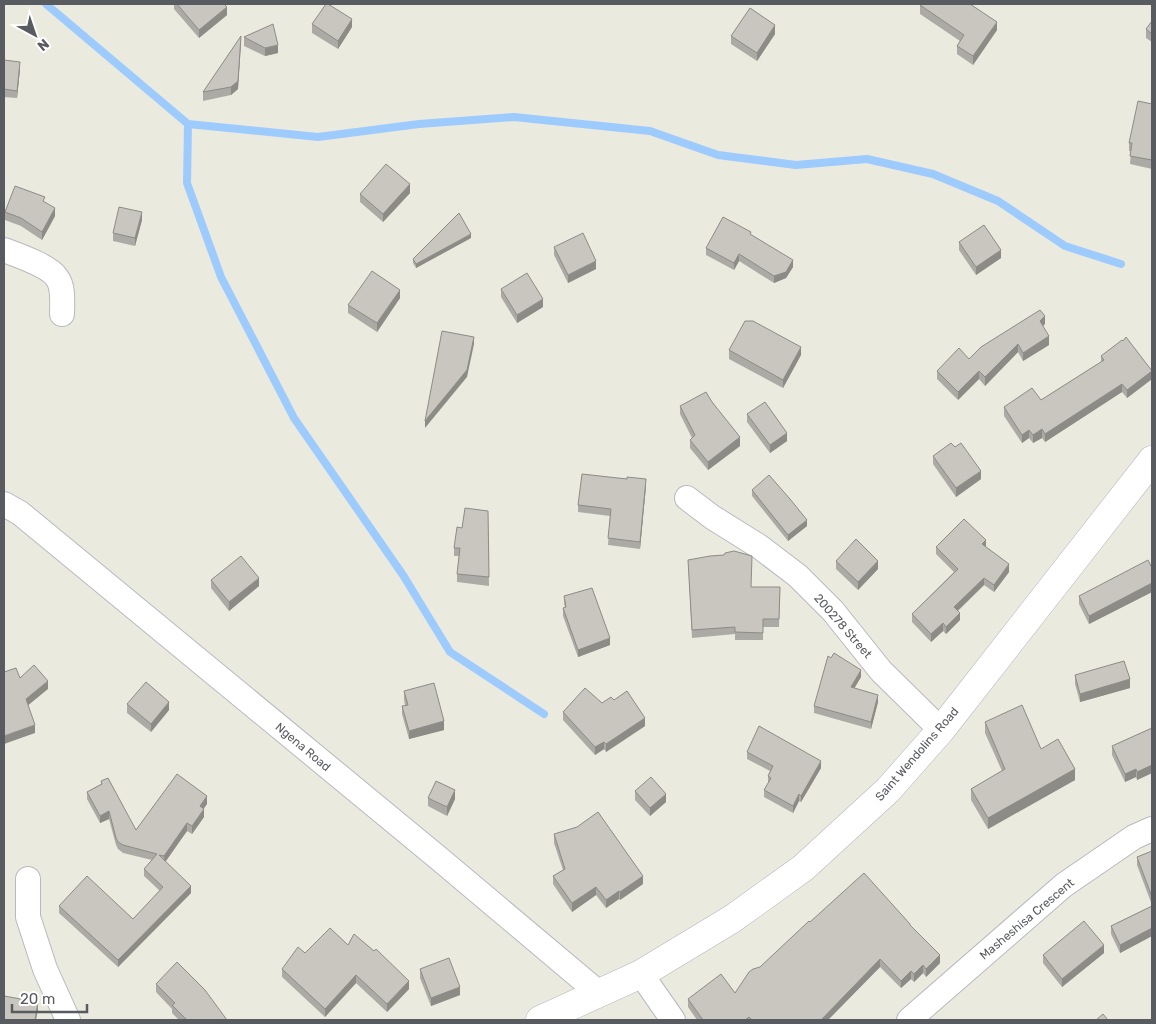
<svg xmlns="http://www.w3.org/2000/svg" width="1156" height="1024" font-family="Rubik,sans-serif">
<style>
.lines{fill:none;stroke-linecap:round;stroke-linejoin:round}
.stream{stroke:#9ecbfd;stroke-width:8}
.street-casing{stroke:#b7b9be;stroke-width:26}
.secondary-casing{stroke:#b5b8be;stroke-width:29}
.street{stroke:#fff;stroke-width:24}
.secondary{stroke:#fff;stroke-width:28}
.wall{fill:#acaaa4}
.shaded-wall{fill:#8c8b86}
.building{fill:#c8c6bf;stroke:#8c8b86}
.labels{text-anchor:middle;stroke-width:4;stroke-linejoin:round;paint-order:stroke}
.street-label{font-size:12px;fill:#585b60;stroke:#fff}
</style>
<rect width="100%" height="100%" fill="#ebeadf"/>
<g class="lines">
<!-- stream -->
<path class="stream" d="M46,4L188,124L318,137L419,124L514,117L650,131L718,155L796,165L867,159L933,174L998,201L1065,246L1121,264
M188,124L187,183L221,277L294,418L403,575L450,652L544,714"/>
<defs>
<path id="street" d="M4,250C17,255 50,266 57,278C64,287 62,303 62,314
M687,498L712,517L760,547L798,576L833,611L881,671L941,730
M4,504L20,513L436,856L600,994
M28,879V917L45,969L68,1020
M641,974L673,1020
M909,1020L1064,885L1134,837L1152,829"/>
<path id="secondary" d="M540,1020L641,974L732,919L803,868L888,790L941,730L1152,460"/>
</defs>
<!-- street casing -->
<use href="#street" class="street-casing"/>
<!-- secondary casing -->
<use href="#secondary" class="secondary-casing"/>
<!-- street -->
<use href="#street" class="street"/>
<!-- secondary -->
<use href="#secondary" class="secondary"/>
</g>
<!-- wall -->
<path class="wall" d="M174,4H224L227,15L199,38L174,9Z
M920,5L997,30L973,65L957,54V46L960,41L920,14Z
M1152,21V42L1146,38V29Z
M312,24L352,27L338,49L312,33Z
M775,34L757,61L731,44V36Z
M244,37L278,53L265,56L244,46Z
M241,44L238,89L231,95L203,101V92Z
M4,60L20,69L17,98L4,97Z
M1152,104V169L1130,164L1131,151H1129V143Z
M410,193L383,222L360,202V194Z
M45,202L55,216L42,240L21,226L5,220V212Z
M142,220L135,246L113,241V233Z
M751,235L793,267L786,278L774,283L739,261L734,270L706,255V248Z
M471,238L416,268L413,263V259Z
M959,242L1001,258L976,275L959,250Z
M554,247L596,269L568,283L554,255Z
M501,289L543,307L517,323L501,297Z
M400,298L377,332L348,313V305Z
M1045,324L1043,326L1049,345L1023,361L1018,352L985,386L979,379L958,400L937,379V371L969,359Z
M729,350L801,355L783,388L729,359Z
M1101,356L1152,379L1127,398L1122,392L1045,442L1042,438L1033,443L1029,438L1022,443L1004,416V407L1041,400L1101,362Z
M712,402L740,446L708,470L690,448V440L692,438L680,414V406Z
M747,414L787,441L770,453L747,422Z
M933,456L981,479L956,497L933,464Z
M646,486L640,549L608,545L610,516L578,512V505Z
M752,490L807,526L788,541L752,496Z
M488,511L489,586L457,582V574L459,556H454V548L462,528Z
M936,547H986L1009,572L994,592L984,585L958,611L960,620L946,634L943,631L931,642L912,622V614L954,572L936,554Z
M688,560L751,587H780L779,627H763V640H735V634L692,638Z
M836,561L878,569L858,590L836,569Z
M1152,568V592L1089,624L1079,604V596Z
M211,580L259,586L229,611L211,588Z
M564,596L610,645L578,657L563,616V608H565L564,603Z
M1075,675L1130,688L1080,702L1075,684Z
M861,677L854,688L878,702L871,729L814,713V706Z
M404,691L444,730L409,739L402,714V706L405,705L404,700Z
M614,700L645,726L606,752L604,749L595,755L563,720V712Z
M127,704L169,710L151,732L127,713Z
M985,722L1075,780L988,829L971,800V789L1002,771L985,733Z
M1152,728V773L1137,780L1136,777L1125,782L1112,755V746Z
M747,752L821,768L801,802L799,801L793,813L764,797V790L768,783V776L770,771L747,759Z
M101,781L136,830L207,804L203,809L204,817L192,834L187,831L165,861L191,893L118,967L59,913V906L133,919L160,891L144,876V869L152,860L123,853L118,849L116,845L109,819L100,823L87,799V792L101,784Z
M635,791L666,802L650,816L635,800Z
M428,798L455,799L447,816L428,806Z
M554,834L643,884L620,900L619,899L606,908L596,895L572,912L553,884V876L563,870L554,843Z
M1152,851V905L1137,865V857Z
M1152,906V936L1120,953L1111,934V926Z
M810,922L910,925L940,963L926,977L923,973L914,982L911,979L901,988L880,967L828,1020H697L688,1007V999L735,993L760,967Z
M348,945L409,989L387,1012L356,983L325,1017L282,977V969L305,953Z
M1104,953L1062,987L1043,963V955Z
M420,969L460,995L431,1006L420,978Z
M156,984L227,1020H179L172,1013V1009L156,992Z"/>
<!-- shaded-wall -->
<path class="shaded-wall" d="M227,7V15L199,38V30Z
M352,19V27L338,49V41Z
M997,22V30L973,65V56Z
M775,25V34L757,61V53Z
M241,36L238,89L231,95V87Z
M278,45V53L265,56V48Z
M20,62V69L17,98V91Z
M410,184V193L383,222V214Z
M55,208V216L42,240V232Z
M142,212V220L135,246V238Z
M471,234V238L416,268V264Z
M1001,250V258L976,275V267Z
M739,254V261L734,270V263Z
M793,260V267L786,278L774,283V276Z
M596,261V269L568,283V275Z
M400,290V298L377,332V323Z
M543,299V307L517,323V315Z
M1045,316V324L1040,329V321Z
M1049,336V345L1023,361V353Z
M474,337V344L467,377L425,428V421Z
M1018,344V352L985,386V377Z
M801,347V355L783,388V380Z
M979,371V379L958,400V392Z
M1152,371V379L1127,398V390Z
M1122,384V392L1045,442V434Z
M1042,429V438L1033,443V435Z
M1029,430V438L1022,443V435Z
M787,433V441L770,453V445Z
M740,437V446L708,470V462Z
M981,471V479L956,497V488Z
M646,479V486L640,549V542Z
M807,520V526L788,541V535Z
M986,540V548L982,544Z
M878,561V569L858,590V582Z
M1009,564V572L994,592V585Z
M259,578V586L229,611V602Z
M984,578V585L954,614V607Z
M1152,583V592L1089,624V616Z
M960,613V620L946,634V627Z
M943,623V631L931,642V634Z
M610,638V645L578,657V650Z
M861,670V677L851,694V687Z
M1130,679V688L1080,702V694Z
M48,681V689L26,707V699Z
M878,695V702L871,729V722Z
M169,702V710L151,732V724Z
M645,718V726L606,752V744Z
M444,721V730L409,739V731Z
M35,725V733L4,744V736Z
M604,742V749L595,755V747Z
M821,761V768L801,802V796Z
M1152,765V773L1137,780V772Z
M1075,769V780L988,829V818Z
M1136,769V777L1125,782V774Z
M455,790V799L447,816V807Z
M666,794V802L650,816V808Z
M799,794V801L793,813V806Z
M207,796V804L200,814V806Z
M204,809V817L192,834V826Z
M109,811V819L100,823V816Z
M187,823V831L164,864V856Z
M643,876V884L620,900V892Z
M191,886V893L118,967V960Z
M596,887V895L572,912V903Z
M619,891V899L606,908V900Z
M1152,928V936L1120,953V945Z
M1104,945V953L1062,987V979Z
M940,955V963L926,977V969Z
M880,959V967L828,1020H821Z
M923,965V973L914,982V974Z
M911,971V979L901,988V981Z
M356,975V983L325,1017V1009Z
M409,981V989L387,1012V1004Z
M460,987V995L431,1006V998Z
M38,1002V1010L36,1020H35Z"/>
<!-- building -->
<path class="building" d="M177,4H224L227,7L199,30Z
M326,4H328L352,19L338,41L312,24Z
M922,4H970L997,22L973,56L957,46L964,35L920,5Z
M750,8L775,25L757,53L731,36Z
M1152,21V34L1146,29Z
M273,24L278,45L265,48L244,37Z
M241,36L238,81L231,87L203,92Z
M4,60L20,62L17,91L4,89Z
M1138,101L1152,104V160L1130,156L1132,143H1129Z
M386,164L410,184L383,214L360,194Z
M15,186L45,197L43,201L55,208L42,232L21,218L5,212Z
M119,207L142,212L135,238L113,233Z
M459,213L471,234L416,264L413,259Z
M723,217L751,232L750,234L793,260L786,272L774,276L739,254L734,263L706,248Z
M984,225L1001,250L976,267L959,242Z
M583,233L596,261L568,275L554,247Z
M372,271L400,290L377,323L348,305Z
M527,273L543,299L517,315L501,289Z
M1040,310L1045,316L1040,321L1049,336L1023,353L1018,344L985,377L979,371L958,392L937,371L959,348L969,359L981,347Z
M745,321H753L801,347L783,380L729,350Z
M442,331L474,337L467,370L425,421Z
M1126,337L1152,371L1127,390L1122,384L1045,434L1042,429L1033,435L1029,430L1022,435L1004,407L1032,388L1041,400L1104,360L1101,356L1122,340L1123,341Z
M706,392L712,402L740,437L708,462L690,440L695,435L680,406Z
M765,402L787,433L770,445L747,414Z
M951,443L955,447L961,443L981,471L956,488L933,456Z
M582,474L627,479V477L646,479L640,542L608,538L611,509L578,505Z
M769,475L790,499L807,520L788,535L752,490Z
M465,508L488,511L489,577L457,574L460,548H454L457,527L462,528Z
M964,519L986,540L982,544L1009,564L994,585L984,578L954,607L960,613L946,627L943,623L931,634L912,614L958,569L936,547Z
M856,539L878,561L858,582L836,561Z
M734,551L752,556L751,587H780L779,619H763V633L735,632V627L692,630L688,560L710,556L724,555L725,553Z
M241,556L259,578L229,602L211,580Z
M1148,560L1152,568V583L1089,616L1079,596Z
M592,588L610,638L578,650L563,608L566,607L564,596Z
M834,653L861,670L851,687L878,695L871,722L814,706L828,656L831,658Z
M1124,661L1130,679L1080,694L1075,675Z
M34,665L48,681L26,699L35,725L4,736V672L16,668L20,678Z
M146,682L169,702L151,724L127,704Z
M434,683L444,721L409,731L402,706L408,705L404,691Z
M585,688L602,703L611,697L614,700L627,691L645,718L606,744L604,742L595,747L563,712Z
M1022,705L1041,749L1058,739L1075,769L988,818L971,789L1005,769L985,722Z
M759,726L821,761L801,796L799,794L793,806L764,790L771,778L768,776L773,766L747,752Z
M1152,728V765L1137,772L1136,769L1125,774L1112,746Z
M177,774L207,796L200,806L204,809L192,826L187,823L164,856L159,855L191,886L118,960L59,906L87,876L133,919L163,887L144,869L157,854L123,845L118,842L116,838L109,811L100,816L87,792L102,784L101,781L108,778L136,830Z
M651,777L666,794L650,808L635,791Z
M436,781L455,790L447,807L428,798Z
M598,812L643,876L620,892L619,891L606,900L596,887L572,903L553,876L565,869L554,834L577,827Z
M1152,851V897L1137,857Z
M864,873L910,924V925L940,955L926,969L923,965L914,974L911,971L901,981L880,959L821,1020H752L749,1017L745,1020H703L688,999L721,974L735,993L749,972L753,969L760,967L809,921L810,922Z
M1152,906V928L1120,945L1111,926Z
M1084,921L1104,945L1062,979L1043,955Z
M330,928L348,945L354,934L374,951L376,949L409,981L387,1004L356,975L325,1009L282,969L298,947L305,953Z
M449,958L460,987L431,998L420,969Z
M177,962L205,990L227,1020H187L172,1005L175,1003L156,984Z
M4,996L38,1002L35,1020H4Z
M1103,1014L1108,1020H1096Z"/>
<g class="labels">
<!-- street labels -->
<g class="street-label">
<text transform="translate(843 626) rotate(49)" y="4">200278 Street</text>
<text transform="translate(303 747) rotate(40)" y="4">Ngena Road</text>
<text transform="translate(917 754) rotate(-49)" y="4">Saint Wendolins Road</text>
<text transform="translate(1027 919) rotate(-40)" y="4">Masheshisa Crescent</text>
</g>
</g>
<!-- border -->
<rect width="1156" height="1024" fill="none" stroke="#585b60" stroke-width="10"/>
<!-- north arrow -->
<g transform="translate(35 35) rotate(140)" stroke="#ffffff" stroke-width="4" paint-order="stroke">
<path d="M0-4L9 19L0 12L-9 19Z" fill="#585b60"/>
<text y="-8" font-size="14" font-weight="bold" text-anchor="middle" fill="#585b60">N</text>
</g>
<!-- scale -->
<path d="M12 1004v8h75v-8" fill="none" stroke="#585b60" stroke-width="2.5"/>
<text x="20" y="1004" font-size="15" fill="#585b60" stroke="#ffffff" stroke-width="4" paint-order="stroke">20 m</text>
</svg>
